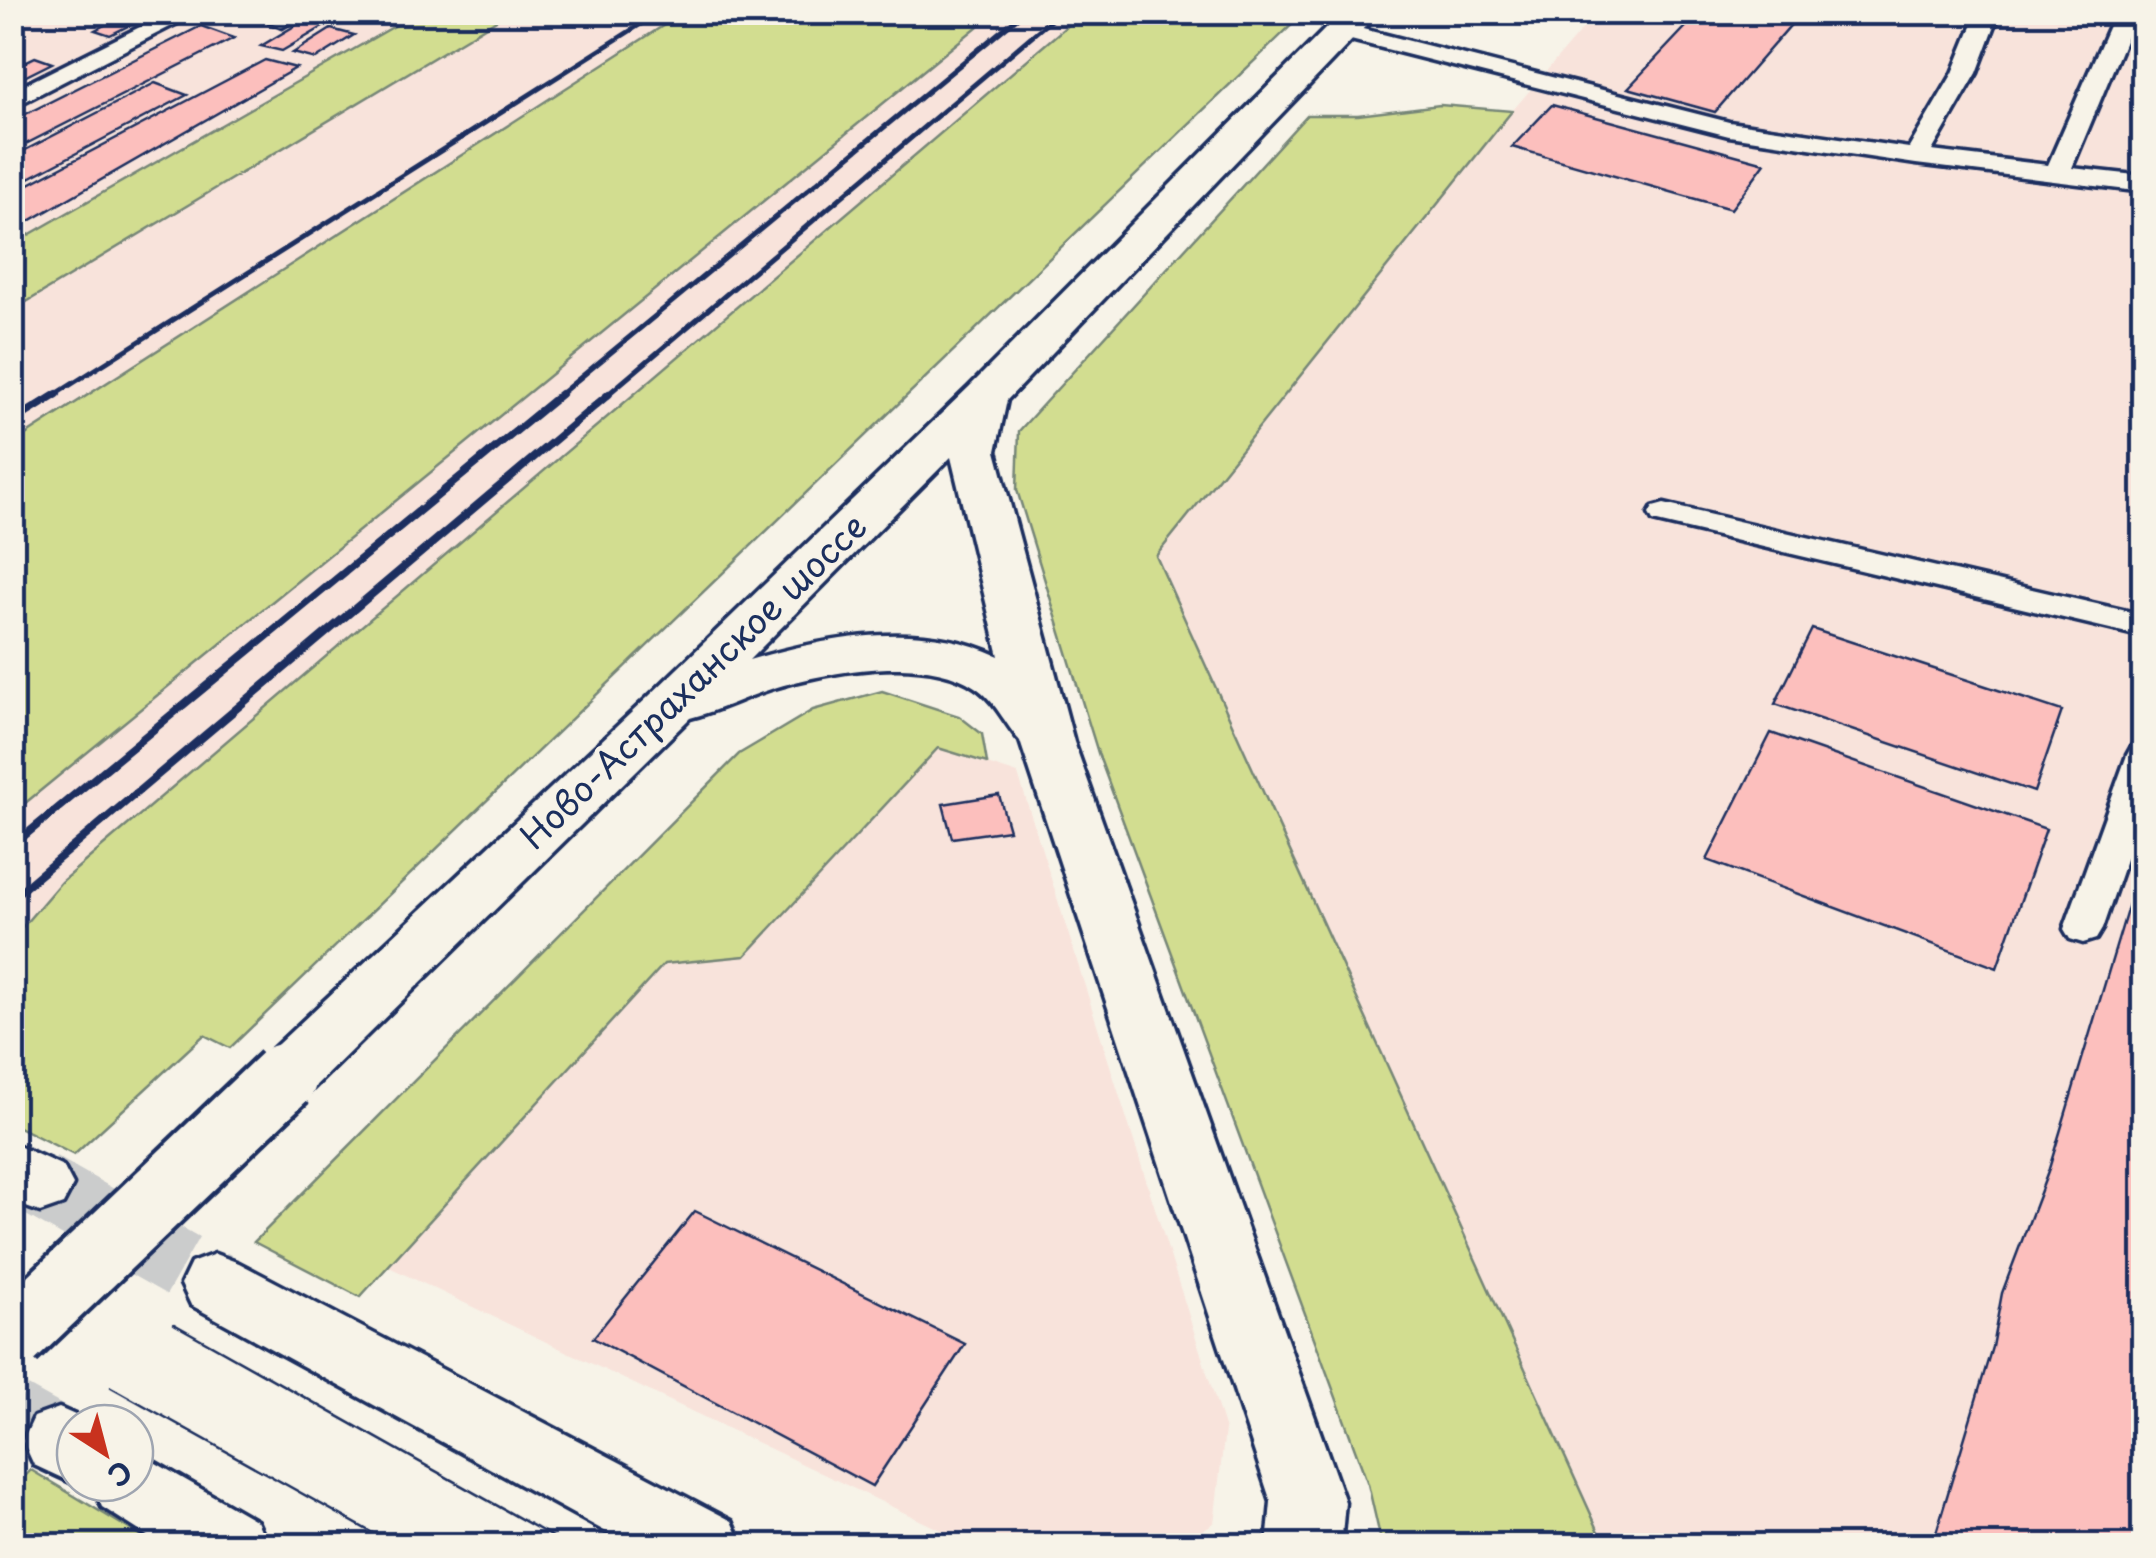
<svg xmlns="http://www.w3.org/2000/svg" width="2156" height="1558" font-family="'Playpen Sans',sans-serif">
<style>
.built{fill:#f8e3db}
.green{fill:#d2dd90;stroke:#768677;stroke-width:2.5}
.building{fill:#fcbfbd;stroke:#1b2f5e;stroke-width:2.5}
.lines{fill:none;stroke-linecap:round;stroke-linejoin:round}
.primary-tunnel{stroke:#cbcccc;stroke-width:66;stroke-dasharray:66 32;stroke-linecap:butt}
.service-casing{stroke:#1b2f5e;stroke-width:7}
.primary-casing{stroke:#1b2f5e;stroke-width:7}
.service{fill:#f7f3e8;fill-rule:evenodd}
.primary{fill:#f7f3e8;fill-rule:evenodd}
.tram{stroke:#1b2f5e;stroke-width:2.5}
.rail-far1{stroke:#1b2f5e;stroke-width:5}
.rail{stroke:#1b2f5e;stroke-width:8}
.primary-bridge-casing{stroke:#1b2f5e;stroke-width:74;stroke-linecap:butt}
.primary-bridge{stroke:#f7f3e8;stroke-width:66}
.labels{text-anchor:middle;stroke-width:9;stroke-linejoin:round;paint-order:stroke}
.street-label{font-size:35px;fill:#1b2f5e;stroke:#f7f3e8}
</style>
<rect width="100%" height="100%" fill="#f7f3e8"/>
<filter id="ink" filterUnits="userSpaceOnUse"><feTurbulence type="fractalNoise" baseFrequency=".01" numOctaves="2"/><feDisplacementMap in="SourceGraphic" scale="20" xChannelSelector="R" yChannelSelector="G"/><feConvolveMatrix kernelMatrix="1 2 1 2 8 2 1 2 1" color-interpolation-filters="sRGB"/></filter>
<g filter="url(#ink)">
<!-- built -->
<path class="built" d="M13,13H438L13,271Z
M508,13H683L13,443V310Z
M994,13H1082L61,881L16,935L12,934V813Z
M1596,13H2143V1545H1605L1156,555L1483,145Z
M938,748L1018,774L1225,1430L1214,1523L1178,1545H972L389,1267L664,964L745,956Z"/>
<!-- green -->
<path class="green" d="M419,12L508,13L13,310V244Z
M683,13H994L13,813V443Z
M1082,13H1304L230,1048L204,1035L74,1155L13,1124V938L61,882Z
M1440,105L1512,111L1156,556L1605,1545H1382L1368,1484L1099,756L1017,490L1019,431L1307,115H1358Z
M882,691L959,716L982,734L987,763L938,748L745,956L664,964L360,1297L254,1242L739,754L813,710Z
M31,1470L156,1545H13V1489Z"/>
<!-- building -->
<path class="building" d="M130,12H156L110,35L95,30Z
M318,12H348L282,51L261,46Z
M1700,12H1802L1715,112L1628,88Z
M201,26L234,38L12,151V121Z
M331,29L354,35L316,59L293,53Z
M35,57L52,63L12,83V68Z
M265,60L296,68L12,231V193Z
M155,83L187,95L12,187V157Z
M1552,105L1765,163L1731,209L1512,147Z
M1812,629L2062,711L2034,792L1775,704Z
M1771,733L2046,829L1997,968L1707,860Z
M999,795L1009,830L952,838L943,804Z
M2144,854V1546H1932L1992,1347L2002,1293L2048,1172Z
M695,1211L965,1344L872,1486L593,1338Z"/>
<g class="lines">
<!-- primary-tunnel -->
<path class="primary-tunnel" d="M40,1185L215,1284
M12,1415L59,1441"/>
<defs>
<path id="service" d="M170,12H199L12,108V91Z
M247,12H306L282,27Z
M1978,12H2000L1977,73L1932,151L2048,165L2115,12H2137L2072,168L2144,176V192L1916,164L1729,136L1335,36L1332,31L1343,24L1729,122L1909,148L1953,73Z
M1664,504L2144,615V637L1653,521L1649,514L1653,507Z
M2144,743V807L2102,929L2096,939L2083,943L2070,939L2064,929L2127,755L2132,746Z"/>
<path id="primary" d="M1342,12H1379L1007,400L996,451L1074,742L1345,1502L1341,1546H1267L1271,1502L1020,741C1005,724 995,700 975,687C924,653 826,672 771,689C743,698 718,711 690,718L306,1095L284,1102L262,1095L253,1077L262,1059L647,698L969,387ZM951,457L999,656C920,619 829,637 749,660Z
M12,1143L63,1166L73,1185L63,1204L40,1212L12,1202Z
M215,1254L239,1263L732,1521L743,1546H632L191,1305L181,1284L191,1263Z
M59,1408L93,1423H75V1483H79L75,1484L34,1465L23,1441L34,1417Z
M135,1451L257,1521L268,1546H163L102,1507L92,1483H135Z"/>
</defs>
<!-- service casing -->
<use href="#service" class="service-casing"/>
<!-- primary casing -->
<use href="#primary" class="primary-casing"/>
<!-- service -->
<use href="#service" class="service"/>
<!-- primary -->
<use href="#primary" class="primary"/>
<!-- tram -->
<path class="tram" d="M174,1324L569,1546
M111,1387L396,1546"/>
<!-- rail-far1 -->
<path class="rail-far1" d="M53,396L660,12
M558,396L1024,12
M606,396L1060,12"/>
<!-- rail -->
<path class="rail" d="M12,422L57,394
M12,846L561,394
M12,898L609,394"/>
<defs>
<path id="primary-bridge" d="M12,1337L284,1077"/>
</defs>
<!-- primary-bridge casing -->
<use href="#primary-bridge" class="primary-bridge-casing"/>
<!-- primary-bridge -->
<use href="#primary-bridge" class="primary-bridge"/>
</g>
</g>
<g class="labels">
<!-- street labels -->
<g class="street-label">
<text transform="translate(694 682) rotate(-44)" y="12">Ново-Астраханское шоссе</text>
</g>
</g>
<!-- margin -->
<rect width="2156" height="1558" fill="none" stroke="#f7f3e8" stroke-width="50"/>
<rect x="25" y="25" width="2106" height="1508" fill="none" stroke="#1b2f5e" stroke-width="4" filter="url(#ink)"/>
<!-- north arrow -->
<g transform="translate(105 1453) rotate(144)"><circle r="48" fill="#f7f3e8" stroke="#9fa5b1" stroke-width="2.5"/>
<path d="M0-8L18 38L0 25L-18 38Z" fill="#c8321e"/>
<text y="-15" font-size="28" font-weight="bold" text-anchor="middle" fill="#1b2f5e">С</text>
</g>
</svg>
